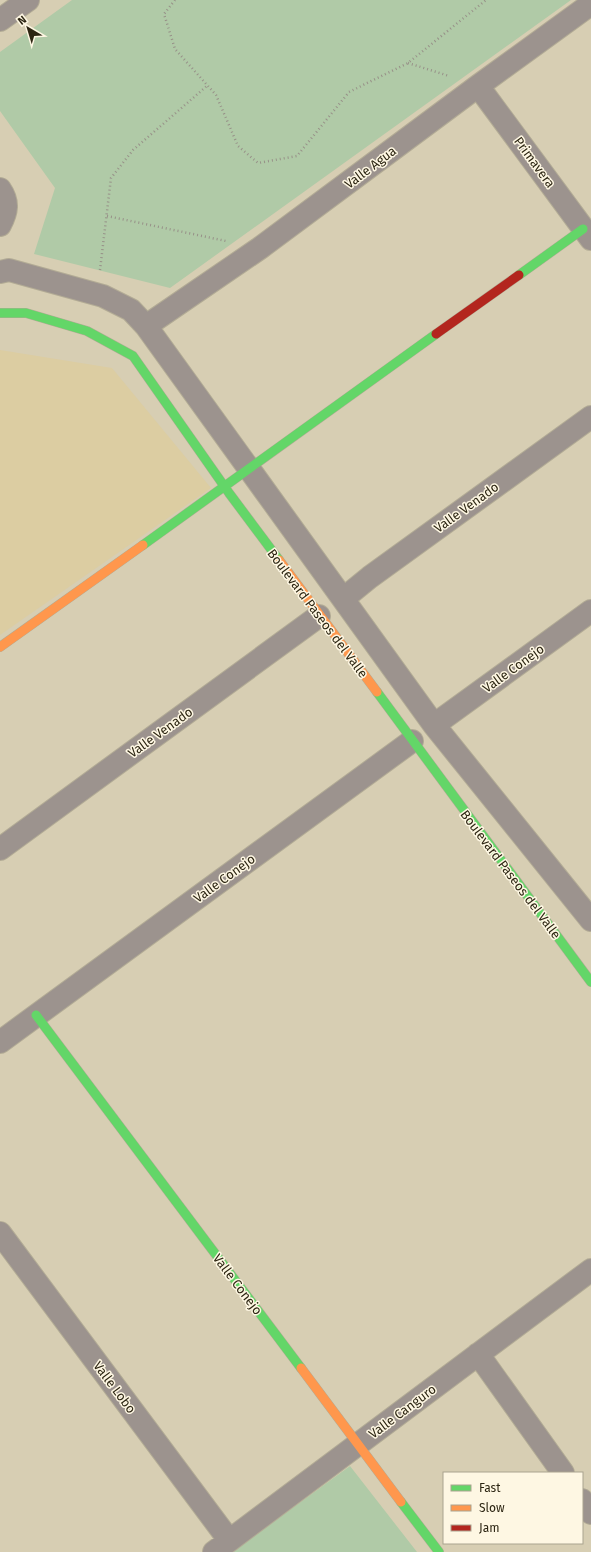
<svg xmlns="http://www.w3.org/2000/svg" width="591" height="1552" font-family="'Fira Sans',sans-serif">
<style>
.built{fill:#dccda2}
.green{fill:#b0caa7}
.lines{fill:none;stroke-linecap:round;stroke-linejoin:round}
.street-casing{stroke:#b2ab95;stroke-width:24}
.fast-casing{stroke:#b2ab95;stroke-width:10}
.slow-casing{stroke:#b2ab95;stroke-width:10}
.jam-casing{stroke:#b2ab95;stroke-width:10}
.path{stroke:#979188;stroke-width:2.5;stroke-dasharray:1 3;stroke-linecap:butt}
.street{stroke:#9c938e;stroke-width:22}
.fast{stroke:#63d668;stroke-width:9}
.slow{stroke:#ff974d;stroke-width:9}
.jam{stroke:#b3261e;stroke-width:9}
.labels{text-anchor:middle;stroke-width:3;stroke-linejoin:round;paint-order:stroke}
.street-label{font-size:13px;fill:#2c2512;stroke:#fef7e3}
</style>
<rect width="100%" height="100%" fill="#d7ceb3"/>
<!-- built -->
<path class="built" d="M0,350L112,368L211,488L0,635Z"/>
<!-- green -->
<path class="green" d="M72,0H571L170,288L34,254L55,188L0,111V52Z
M350,1466L417,1552H232Z"/>
<g class="lines">
<defs>
<path id="street" d="M0,20L28,0
M478,86L591,239
M0,189C9,202 7,212 0,225
M0,272L9,270L103,296L131,310L146,326L434,725L591,920
M146,326L260,248L478,86L591,4
M343,599L370,577L591,417
M434,725L591,611
M0,849L319,616
M0,1042L412,741
M0,1233L229,1540
M478,1354L563,1473
M582,1500L591,1513
M214,1552L591,1270"/>
<path id="fast" d="M519,275L583,229
M0,313H26L87,331L133,356L229,493L279,560
M143,545L436,334
M377,692L591,982
M36,1015L301,1368
M401,1502L439,1552"/>
<path id="slow" d="M279,560L377,692
M0,647L143,545
M301,1368L401,1502"/>
<path id="jam" d="M436,334L519,275"/>
</defs>
<!-- street casing -->
<use href="#street" class="street-casing"/>
<!-- fast casing -->
<use href="#fast" class="fast-casing"/>
<!-- slow casing -->
<use href="#slow" class="slow-casing"/>
<!-- jam casing -->
<use href="#jam" class="jam-casing"/>
<!-- path -->
<path class="path" d="M175,0L164,14L175,49L216,95L238,146L258,163L297,156L349,92L408,63L486,0
M408,63L449,76
M107,216L226,241
M100,270L111,178L133,150L208,85"/>
<!-- street -->
<use href="#street" class="street"/>
<!-- fast -->
<use href="#fast" class="fast"/>
<!-- slow -->
<use href="#slow" class="slow"/>
<!-- jam -->
<use href="#jam" class="jam"/>
</g>
<g class="labels">
<!-- street labels -->
<g class="street-label">
<text transform="translate(535 162) rotate(54)" y="5">Primavera</text>
<text transform="translate(370 167) rotate(-37)" y="5">Valle Agua</text>
<text transform="translate(466 507) rotate(-36)" y="5">Valle Venado</text>
<text transform="translate(318 613) rotate(53)" y="5">Boulevard Paseos del Valle</text>
<text transform="translate(513 668) rotate(-36)" y="5">Valle Conejo</text>
<text transform="translate(160 732) rotate(-36)" y="5">Valle Venado</text>
<text transform="translate(511 874) rotate(53)" y="5">Boulevard Paseos del Valle</text>
<text transform="translate(224 878) rotate(-36)" y="5">Valle Conejo</text>
<text transform="translate(238 1284) rotate(53)" y="5">Valle Conejo</text>
<text transform="translate(115 1387) rotate(53)" y="5">Valle Lobo</text>
<text transform="translate(402 1411) rotate(-37)" y="5">Valle Canguro</text>
</g>
</g>
<!-- legend -->
<rect x="443" y="1472" width="140" height="72" fill="#fef7e3" stroke="#aaa38f"/>
<rect x="451" y="1485" width="20" height="6" fill="#63d668" stroke="#aaa38f"/>
<text x="479" y="1492" font-size="12" fill="#2c2512">Fast</text>
<rect x="451" y="1505" width="20" height="6" fill="#ff974d" stroke="#aaa38f"/>
<text x="479" y="1512" font-size="12" fill="#2c2512">Slow</text>
<rect x="451" y="1525" width="20" height="6" fill="#b3261e" stroke="#aaa38f"/>
<text x="479" y="1532" font-size="12" fill="#2c2512">Jam</text>
<!-- north arrow -->
<g transform="translate(28 28) rotate(322)" stroke="#fef7e3" stroke-width="3" paint-order="stroke">
<path d="M0-3L7 15L0 10L-7 15Z" fill="#2c2512"/>
<text y="-6" font-size="11" font-weight="bold" text-anchor="middle" fill="#2c2512">N</text>
</g>
</svg>
